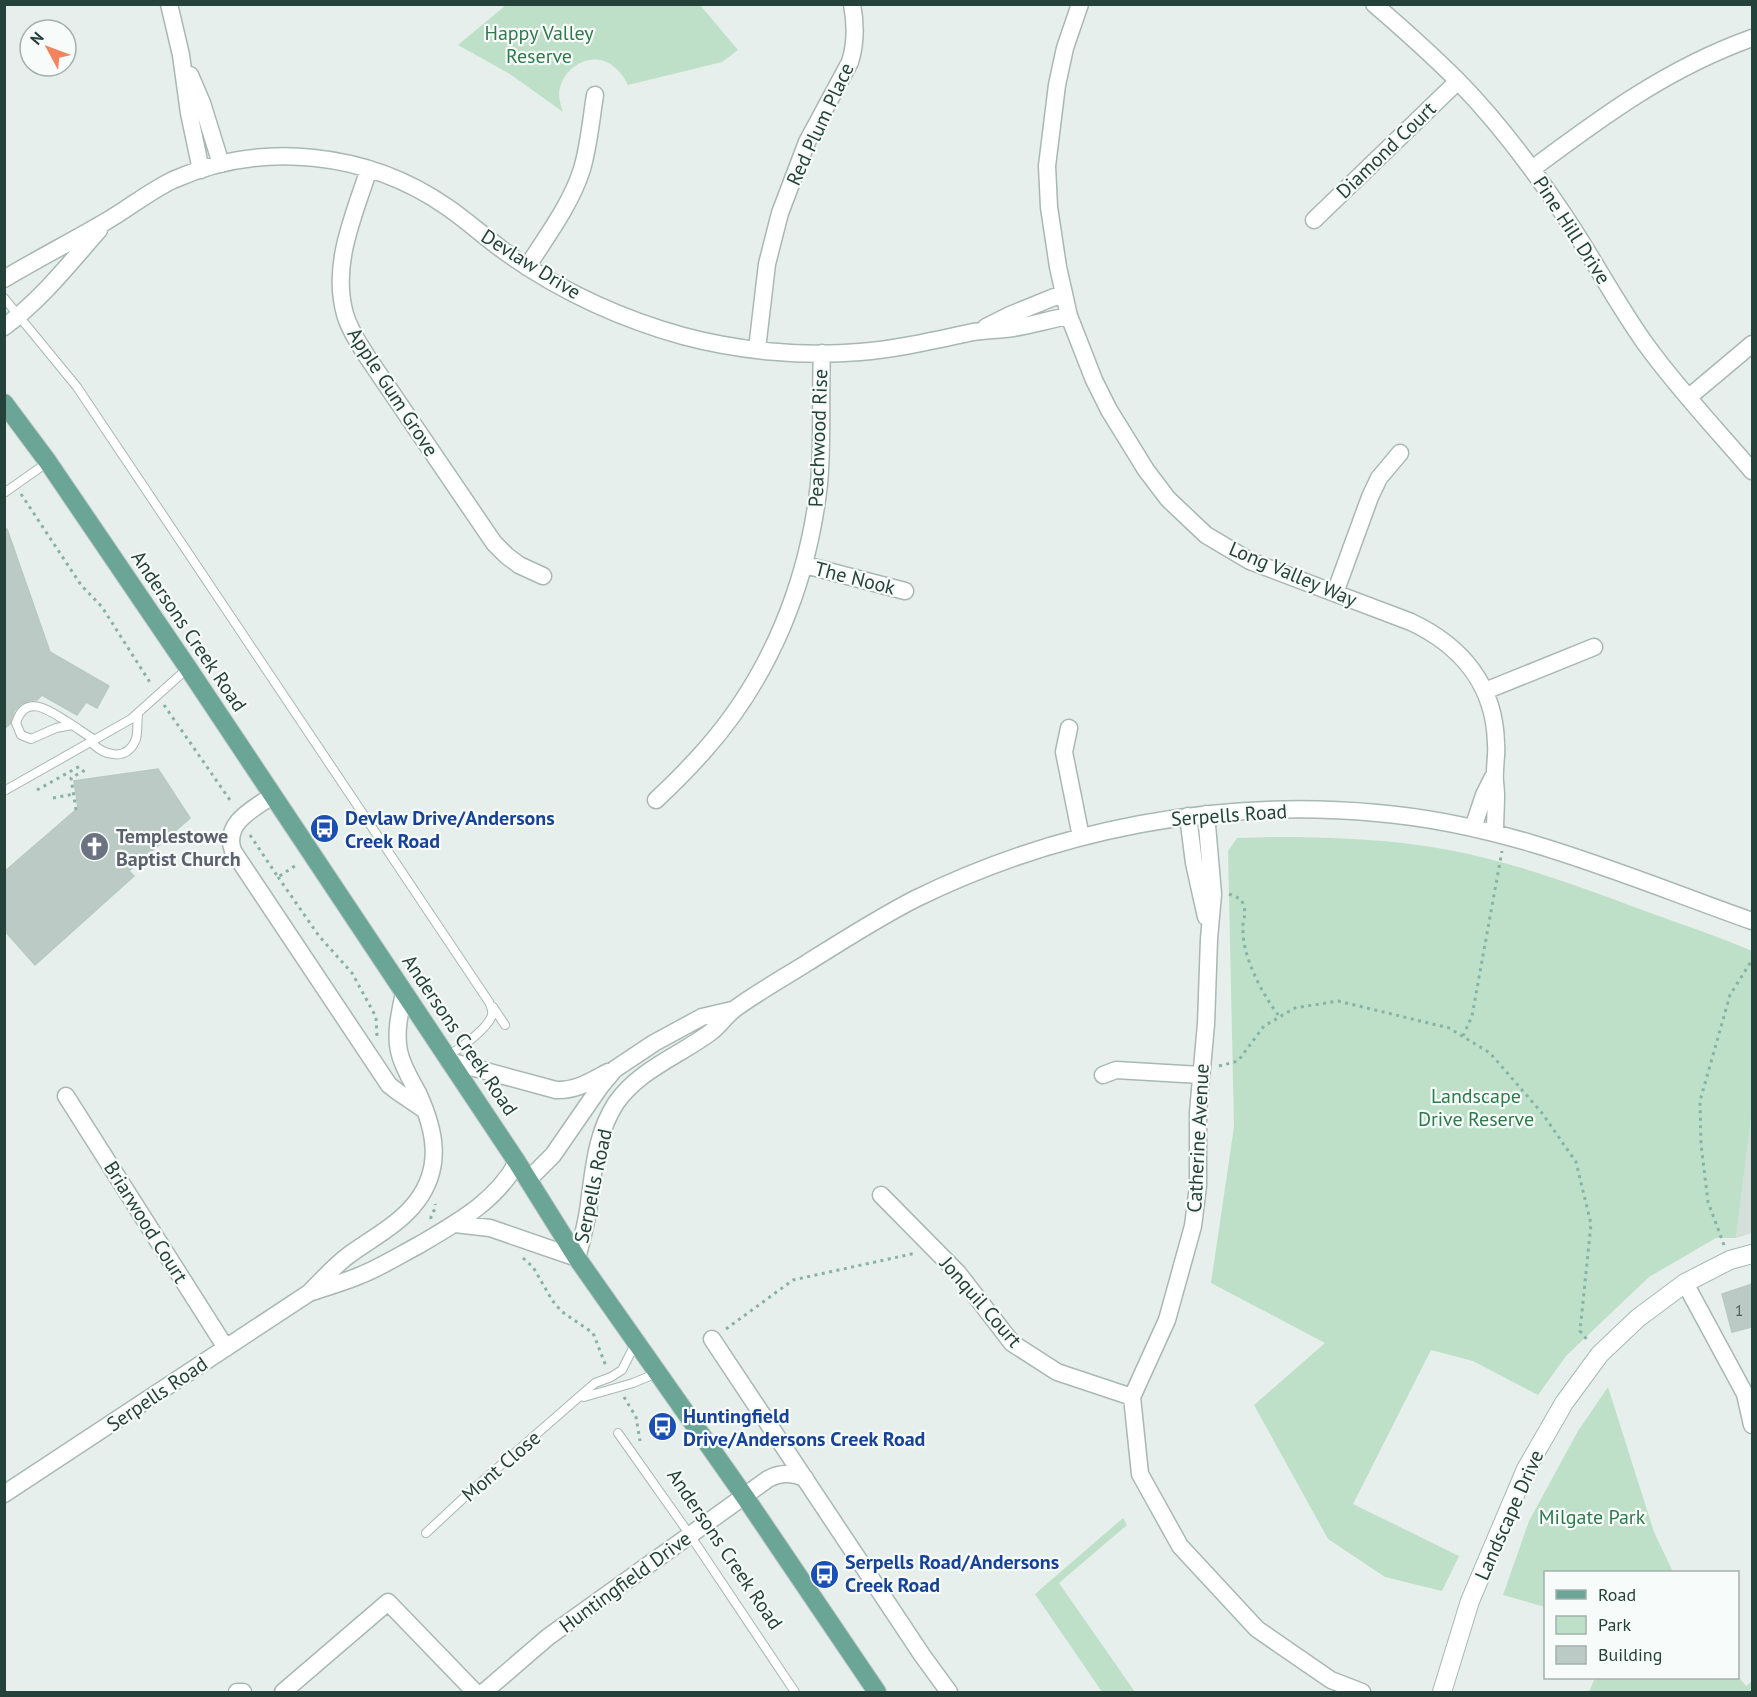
<svg xmlns="http://www.w3.org/2000/svg" width="1757" height="1697" font-family="'PT Sans',sans-serif">
<style>
.built{fill:#d4dfda}
.green{fill:#bfe0c8}
.building{fill:#bbcac4;stroke:#b8c9c2;stroke-width:1.5}
.lines{fill:none;stroke-linecap:round;stroke-linejoin:round}
.lane-casing{stroke:#a8b8b2;stroke-width:10}
.street-casing{stroke:#a8b8b2;stroke-width:19}
.secondary-casing{stroke:#a4bbb3;stroke-width:20}
.primary-casing{stroke:#c2cac8;stroke-width:20}
.path{stroke:#86b3a5;stroke-width:3;stroke-dasharray:3 4.5;stroke-linecap:butt}
.lane{stroke:#fff;stroke-width:8}
.street{stroke:#fff;stroke-width:16}
.secondary{stroke:#fff;stroke-width:18}
.primary{stroke:#6aa596;stroke-width:18}
.labels{text-anchor:middle;stroke-width:4.5;stroke-linejoin:round;paint-order:stroke}
.number-label{font-size:16px;fill:#4a645c}
.park-label{font-size:20px;fill:#2d7a4b;stroke:#f7fbf9}
.street-label{font-size:20px;fill:#24423a;stroke:#f7fbf9}
.transit-label{font-size:20px;font-weight:bold;fill:#164399;stroke:#f7fbf9;text-anchor:start}
.worship-label{font-size:20px;font-weight:bold;fill:#5b616d;stroke:#f7fbf9;text-anchor:start}
</style>
<rect width="100%" height="100%" fill="#e6efeb"/>
<!-- built -->
<path class="built" d="M1752,1110V1233L1736,1238Z"/>
<!-- green -->
<path class="green" d="M700,5L738,50L722,62L628,85C623,75 615,65 604,61C583,54 561,72 559,93C559,100 561,106 563,112L510,74L458,45L506,5Z
M1272,837C1331,837 1391,839 1449,850C1517,863 1581,887 1645,911C1681,924 1717,936 1752,951V1110L1736,1238H1716L1649,1277L1566,1356L1538,1395L1473,1361L1431,1350L1353,1504L1459,1556L1442,1591L1385,1577L1328,1539L1254,1405L1325,1343L1211,1283L1234,1127L1228,851L1237,838Z
M1608,1387L1654,1532L1673,1572H1546L1545,1607L1503,1595L1529,1521L1578,1431Z
M1123,1518L1127,1525L1059,1583L1135,1692H1102L1035,1594Z
M1738,1676L1746,1686L1752,1681V1692H1589L1595,1678H1738Z"/>
<!-- building -->
<path class="building" d="M4,529H7L50,652L109,686L97,708L86,702L77,715L42,695L37,700H30L21,704L14,711L10,724L4,729Z
M158,769L190,818L129,871L134,876L35,965L4,930V872L78,808L74,781Z
M1752,1284V1327L1732,1332L1722,1294Z"/>
<g class="lines">
<defs>
<path id="lane" d="M4,298L77,387L489,1002C491,1006 493,1010 492,1015C488,1029 458,1050 446,1057
M4,493L48,462
M72,725L56,728L31,739L21,735L16,723C25,693 49,710 66,721C76,727 85,734 95,740
M91,742C104,756 127,762 136,739C138,731 137,722 138,714
M4,791L131,719L188,668
M493,1007L505,1025
M584,1397L633,1383L657,1373
M618,1433L690,1535L795,1692
M426,1533L470,1492L595,1383L611,1377L622,1370L636,1342"/>
<path id="street" d="M169,4L181,55L189,113L201,170
M1080,4L1065,48L1057,85L1047,166L1049,207L1058,267L1069,316L1094,380L1109,410L1146,470L1168,499L1206,535L1250,561L1411,622C1462,646 1495,686 1496,744C1497,753 1495,763 1495,772C1494,780 1496,787 1496,795C1496,807 1495,820 1495,832
M1374,4C1403,29 1431,54 1458,81C1497,121 1531,166 1562,212C1592,256 1616,303 1647,346C1679,390 1717,430 1752,471
M190,75L202,103L221,164
M369,169C354,215 331,265 345,314C349,329 358,342 366,355L494,543L507,556L519,565L543,576
M1532,169C1603,116 1668,68 1752,38
M1314,220L1458,81
M527,267C547,236 571,204 582,169C589,145 591,120 595,95
M4,279C37,259 71,242 105,222C128,209 148,192 173,180C262,140 368,152 447,207C469,222 489,241 511,256C563,292 622,319 683,336C739,351 802,357 860,352C898,349 935,340 973,332C986,330 1000,330 1013,328C1032,325 1051,319 1069,316
M4,327C41,300 69,264 99,230
M986,327L1010,315L1064,293
M757,349L767,264L780,213L807,142L850,62C856,43 856,25 852,4
M1689,397L1752,344
M805,565L905,591
M1335,593L1370,497L1379,478L1400,453
M1485,691L1594,647
M1069,728L1064,752L1081,837
M272,796C253,809 223,823 233,851L389,1085L398,1092L423,1109
M656,800C673,784 689,768 704,751C770,677 808,583 819,484C823,441 820,396 822,353
M1206,814L1213,894L1209,939L1206,1024L1198,1112V1186L1193,1226L1167,1320L1132,1397L1140,1474L1180,1546L1257,1629L1331,1680L1362,1692
M1188,816L1194,863L1206,917
M1473,828L1484,795L1493,777
M449,1061L556,1090C576,1091 591,1081 608,1072
M1103,1075L1116,1070L1200,1075
M66,1096L226,1348
M528,1180L553,1155L600,1087L615,1069L654,1043L702,1017L732,1010
M881,1195L958,1273L1012,1343L1057,1372L1132,1397
M455,1224L490,1228L577,1258C582,1240 587,1222 589,1203C594,1168 596,1134 616,1103C640,1069 679,1056 711,1032C720,1025 726,1015 736,1008C758,992 783,978 807,963C842,941 878,918 915,899C1057,829 1219,798 1377,813C1510,824 1628,877 1752,921
M1685,1283L1745,1394L1752,1425
M312,1292C329,1286 345,1282 361,1275C381,1267 400,1255 419,1245C456,1223 497,1201 517,1162
M712,1339L922,1655L949,1692
M4,1494L309,1293C322,1280 334,1266 349,1255C372,1238 399,1225 417,1201C443,1166 435,1130 418,1093C411,1080 402,1066 399,1051C395,1032 400,1012 404,993
M237,1692H243
M283,1692L388,1602L475,1692
M484,1692L548,1637L768,1479C781,1472 792,1473 805,1478"/>
<path id="secondary" d="M1442,1692L1470,1601L1526,1469L1564,1403L1600,1354L1638,1318L1685,1283L1730,1260L1752,1254"/>
<path id="primary" d="M4,403L48,462L188,668L517,1162L577,1258L745,1497L877,1692"/>
</defs>
<!-- lane casing -->
<use href="#lane" class="lane-casing"/>
<!-- street casing -->
<use href="#street" class="street-casing"/>
<!-- secondary casing -->
<use href="#secondary" class="secondary-casing"/>
<!-- primary casing -->
<use href="#primary" class="primary-casing"/>
<!-- path -->
<path class="path" d="M21,494L81,585L102,607L151,684
M164,705L232,803
M37,790L80,766
M53,798L74,794
M76,810L71,778L87,769
M250,835L278,877L298,864
M278,877L319,936L352,973L376,1017L377,1036
M1229,894L1241,899C1249,917 1242,914 1243,931C1243,958 1263,996 1280,1017
M1463,1036L1472,1016L1502,851
M1219,1066L1238,1061L1264,1026L1295,1008L1338,1001L1449,1028L1490,1053L1542,1113L1576,1162L1591,1224L1580,1331L1589,1342
M431,1219C430,1213 437,1210 435,1204
M1724,1245L1708,1202L1701,1144L1700,1101L1730,995L1752,960
M523,1258L533,1267L552,1300L561,1311L593,1333L606,1366
M726,1329L793,1280L916,1253
M624,1397L636,1417L640,1441"/>
<!-- lane -->
<use href="#lane" class="lane"/>
<!-- street -->
<use href="#street" class="street"/>
<!-- secondary -->
<use href="#secondary" class="secondary"/>
<!-- primary -->
<use href="#primary" class="primary"/>
</g>
<!-- icons -->
<defs>
<symbol id="bus-disc" viewBox="-11 -11 22 22"><circle r="9.5" fill="#1a4fb4" stroke="#f7fbf9"/><path d="M-5-6H5V4H4V6H2V4H-2V6H-4V4H-5ZM-3.5-4V0h7V-4ZM-3.5 1.2v1.5H-2V1.2ZM2 1.2v1.5H3.5V1.2Z" fill="#fff"/></symbol>
<symbol id="church-disc" viewBox="-11 -11 22 22"><circle r="9.5" fill="#6b7280" stroke="#f7fbf9"/><path d="M-1.2-6h2.4v3.5h3.3v2.4h-3.3V6h-2.4V-.1h-3.3v-2.4h3.3Z" fill="#fff"/></symbol>
</defs>
<g fill-rule="evenodd">
<use href="#bus-disc" x="308" y="812" width="33" height="33"/>
<use href="#church-disc" x="78" y="830" width="33" height="33"/>
<use href="#bus-disc" x="646" y="1410" width="33" height="33"/>
<use href="#bus-disc" x="808" y="1558" width="33" height="33"/>
</g>
<g class="labels">
<!-- number labels -->
<g class="number-label">
<text x="1739" y="1316">1</text>
</g>
<!-- park labels -->
<g class="park-label">
<text x="539" y="40">Happy Valley<tspan x="539" dy="23">Reserve</tspan></text>
<text x="1476" y="1103">Landscape<tspan x="1476" dy="23">Drive Reserve</tspan></text>
<text x="1592" y="1524">Milgate Park</text>
</g>
<!-- street labels -->
<g class="street-label">
<text transform="translate(820 124) rotate(-65)" y="7">Red Plum Place</text>
<text transform="translate(1386 150) rotate(-44)" y="7">Diamond Court</text>
<text transform="translate(1572 230) rotate(57)" y="7">Pine Hill Drive</text>
<text transform="translate(531 264) rotate(32)" y="7">Devlaw Drive</text>
<text transform="translate(393 392) rotate(57)" y="7">Apple Gum Grove</text>
<text transform="translate(818 438) rotate(-88)" y="7">Peachwood Rise</text>
<text transform="translate(1293 574) rotate(23)" y="7">Long Valley Way</text>
<text transform="translate(855 578) rotate(14)" y="7">The Nook</text>
<text transform="translate(189 631) rotate(56)" y="7">Andersons Creek Road</text>
<text transform="translate(1229 815) rotate(-4)" y="7">Serpells Road</text>
<text transform="translate(460 1035) rotate(56)" y="7">Andersons Creek Road</text>
<text transform="translate(1198 1138) rotate(-87)" y="7">Catherine Avenue</text>
<text transform="translate(593 1186) rotate(-78)" y="7">Serpells Road</text>
<text transform="translate(146 1222) rotate(58)" y="7">Briarwood Court</text>
<text transform="translate(981 1302) rotate(49)" y="7">Jonquil Court</text>
<text transform="translate(157 1394) rotate(-34)" y="7">Serpells Road</text>
<text transform="translate(501 1466) rotate(-41)" y="7">Mont Close</text>
<text transform="translate(1509 1515) rotate(-66)" y="7">Landscape Drive</text>
<text transform="translate(725 1549) rotate(56)" y="7">Andersons Creek Road</text>
<text transform="translate(625 1582) rotate(-36)" y="7">Huntingfield Drive</text>
</g>
<!-- transit labels -->
<g class="transit-label">
<text x="345" y="825">Devlaw Drive/Andersons<tspan x="345" dy="23">Creek Road</tspan></text>
<text x="683" y="1423">Huntingfield<tspan x="683" dy="23">Drive/Andersons Creek Road</tspan></text>
<text x="845" y="1569">Serpells Road/Andersons<tspan x="845" dy="23">Creek Road</tspan></text>
</g>
<!-- worship labels -->
<g class="worship-label">
<text x="116" y="843">Templestowe<tspan x="116" dy="23">Baptist Church</tspan></text>
</g>
</g>
<!-- border -->
<rect width="1757" height="1697" fill="none" stroke="#24423a" stroke-width="12"/>
<!-- legend -->
<rect x="1544" y="1571" width="195" height="108" fill="#f7fbf9" stroke="#a3b1ad" stroke-width="1.5"/>
<rect x="1556" y="1590" width="30" height="9" fill="#6aa596" stroke="#a3b1ad" stroke-width="1.5"/>
<text x="1598" y="1601" font-size="18" fill="#24423a">Road</text>
<rect x="1556" y="1616" width="30" height="18" fill="#bfe0c8" stroke="#a3b1ad" stroke-width="1.5"/>
<text x="1598" y="1631" font-size="18" fill="#24423a">Park</text>
<rect x="1556" y="1646" width="30" height="18" fill="#bbcac4" stroke="#a3b1ad" stroke-width="1.5"/>
<text x="1598" y="1661" font-size="18" fill="#24423a">Building</text>
<!-- north arrow -->
<g transform="translate(48 48) rotate(311)"><circle r="28" fill="#f7fbf9" stroke="#a3b1ad" stroke-width="1.5"/>
<path d="M0-4.5L10 22L0 15L-10 22Z" fill="#f4845f"/>
<text y="-9" font-size="16" font-weight="bold" text-anchor="middle" fill="#24423a">N</text>
</g>
</svg>
